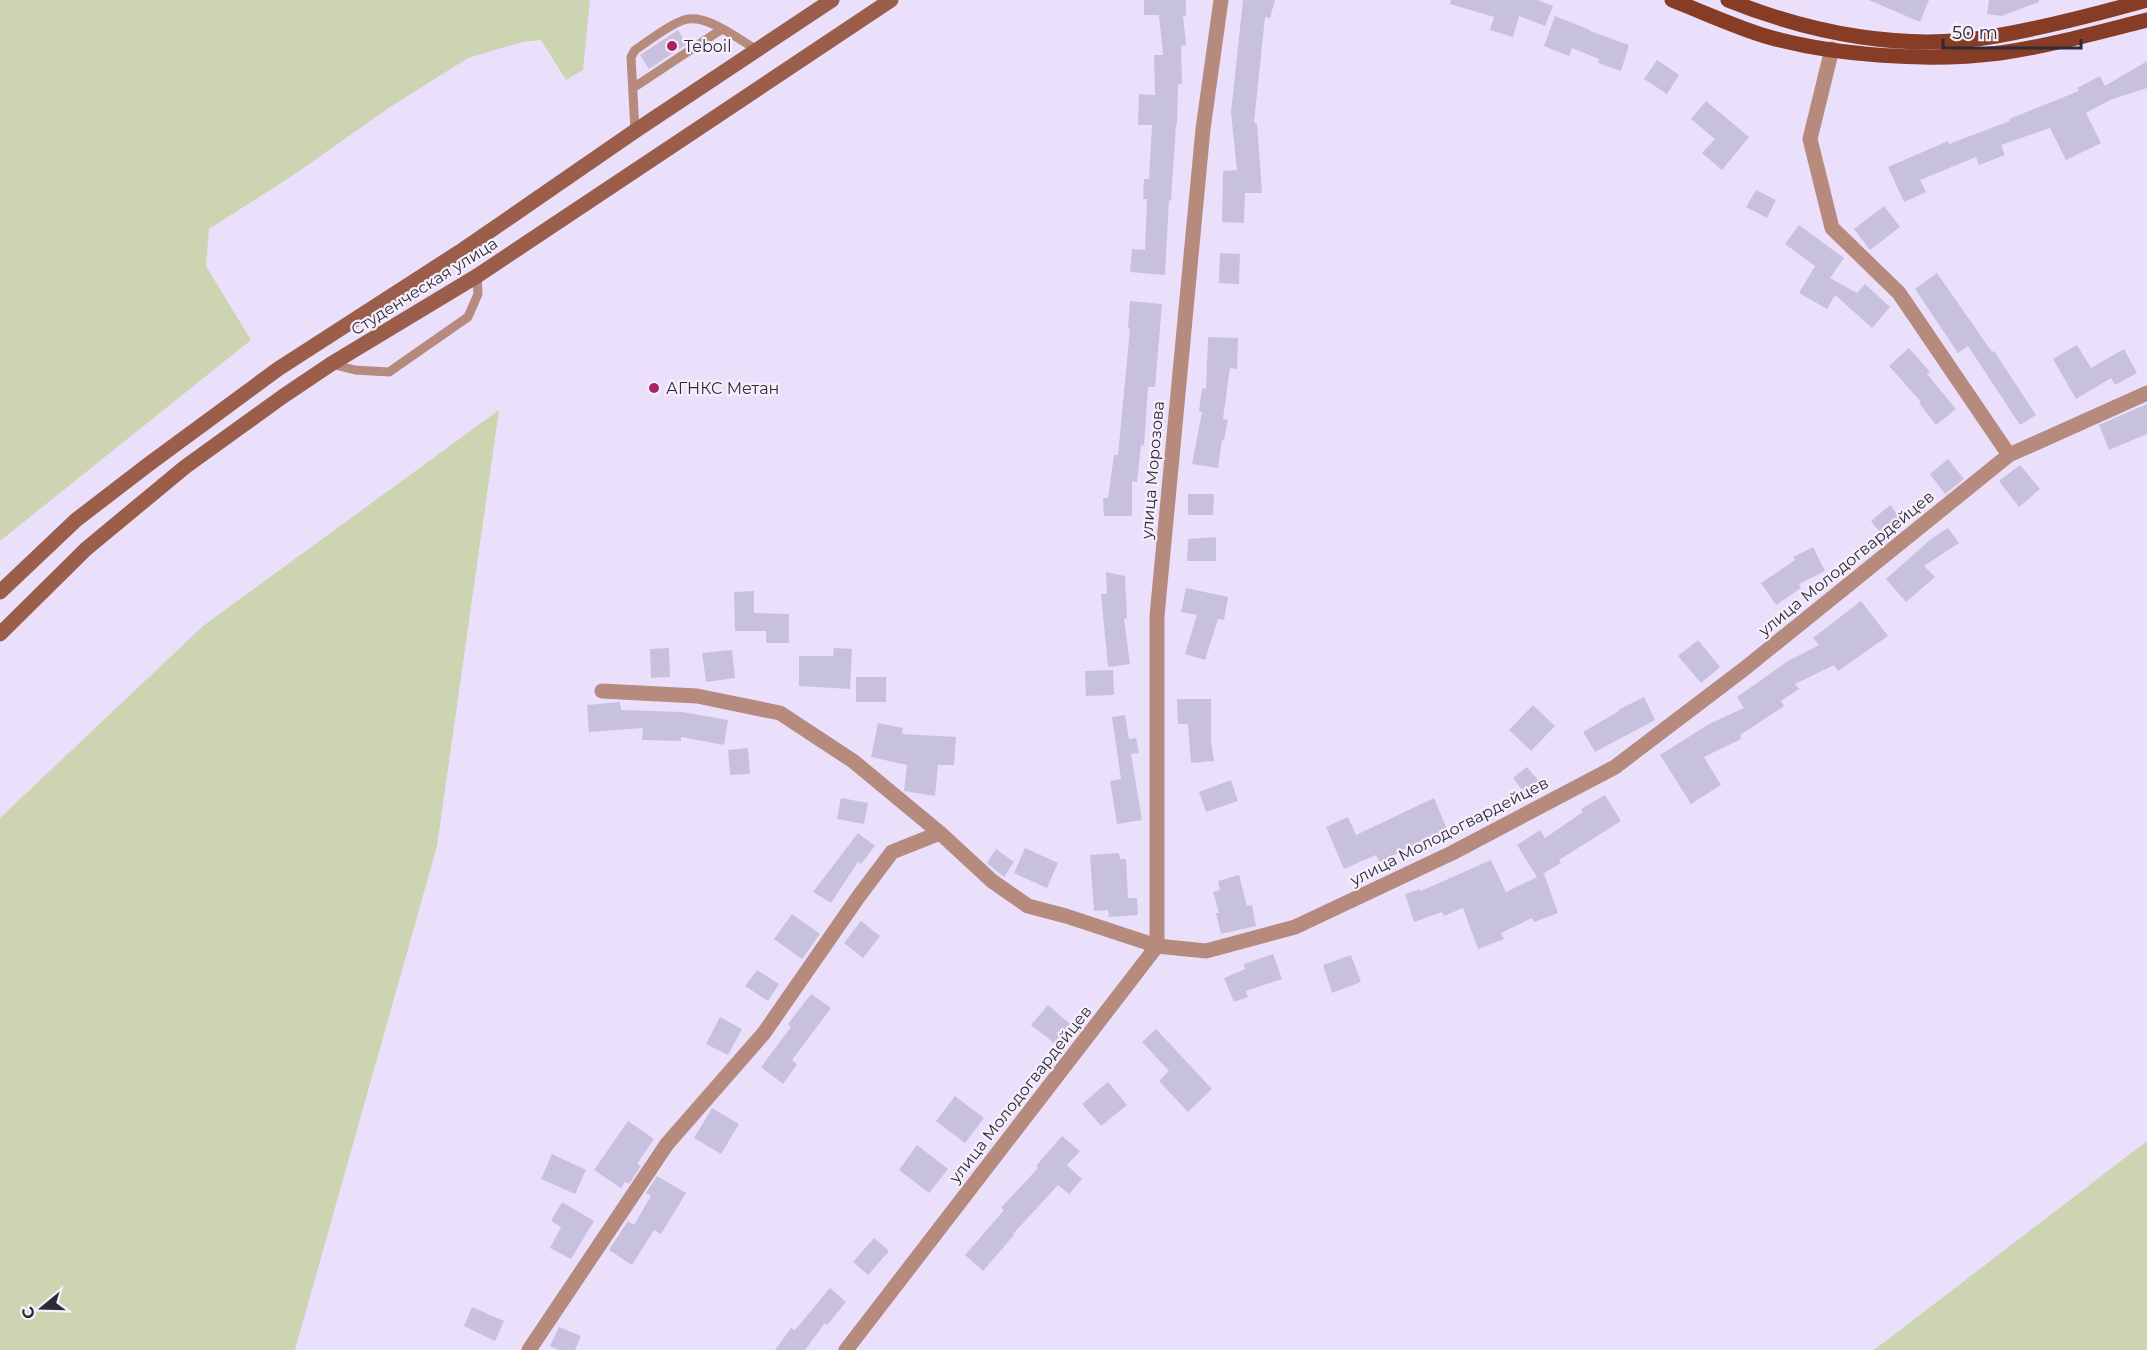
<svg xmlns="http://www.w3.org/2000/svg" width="2147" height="1350" font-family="Montserrat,sans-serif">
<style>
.green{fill:#cdd4b1}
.building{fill:#c8c1dd}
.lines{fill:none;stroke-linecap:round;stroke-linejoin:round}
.service{stroke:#b68a7d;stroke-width:9}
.minor{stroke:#b68a7d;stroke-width:15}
.secondary{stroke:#9b5e4a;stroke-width:15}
.primary{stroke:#863c25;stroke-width:15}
.poi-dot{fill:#ab2164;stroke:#f5f0fc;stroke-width:2}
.labels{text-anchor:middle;stroke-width:4.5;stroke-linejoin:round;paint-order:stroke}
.poi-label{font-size:16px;fill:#2f2b36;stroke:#f5f0fc;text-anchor:start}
.street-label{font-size:16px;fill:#2f2b36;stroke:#f5f0fc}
</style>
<rect width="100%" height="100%" fill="#ebe0fc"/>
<!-- green -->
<path class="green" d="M0,0H590L583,70L566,80L541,40L522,42L468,58L390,107L292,176L209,229L206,266L251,340L0,541Z
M499,410L437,846L295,1350H0V818L203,626Z
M2147,1141V1350H1874Z"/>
<!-- building -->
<path class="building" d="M1144,0H1186V16L1183,15L1186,45L1181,46L1182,84H1178L1177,125H1176L1171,201L1169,200L1165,275L1130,272L1132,249L1145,250L1147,199H1143L1144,179H1149L1152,125H1138L1139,94L1155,95L1154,55H1163L1159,15H1144Z
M1243,0H1275L1270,18L1265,17L1254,123H1257L1262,193H1245L1244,223L1222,222L1223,171L1237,170L1231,113Z
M1451,0H1537L1553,6L1545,26L1519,16L1513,37L1490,30L1494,17L1450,4Z
M1869,0H1929L1920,22Z
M1989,0H2039V2L2001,16L1987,14Z
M1555,16L1590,30V31L1629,45L1621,71L1598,63L1599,59L1572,48L1569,56L1544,46Z
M678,30L687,44L649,69L640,55Z
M1657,60L1679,75L1667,94L1644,79Z
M2147,61V88L2110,100L2086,113L2101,143L2066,160L2050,128L2001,145L2005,155L1979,165L1976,157L1920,180L1926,192L1904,202L1888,167L1948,141L1949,144L2010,121L2009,119L2079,91L2077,88L2100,76L2105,86Z
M1706,101L1749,137L1722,170L1702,153L1715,139L1691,119Z
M1756,190L1776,200L1767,218L1746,207Z
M1884,206L1900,227L1870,250L1854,229Z
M1799,225L1844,258L1830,278L1857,293L1865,284L1890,307L1872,328L1835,295L1827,309L1799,293L1815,266L1785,244Z
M1220,253L1240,254L1239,284L1219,283Z
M1937,273L1992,352L1994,351L2036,415L2020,425L1968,346L1958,353L1915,289Z
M1130,301L1162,304L1155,387H1148L1144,446L1141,445L1137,482L1132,481V516H1104L1103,498H1108L1114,455H1118L1130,329L1128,328Z
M1208,337L1238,338L1237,369L1230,368L1223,419L1228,420L1224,440H1222L1218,468L1192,464L1202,412L1199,411L1202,388L1206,389Z
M2077,345L2091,368L2124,349L2137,373L2115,385L2111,378L2076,399L2053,359Z
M1909,348L1930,372L1927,374L1956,409L1936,425L1919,403L1921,402L1889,366Z
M2147,404V434L2109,450L2099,425Z
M1948,459L1964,479L1945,494L1930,474Z
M2020,465L2040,489L2019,507L1999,481Z
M1188,494H1214L1213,515H1188Z
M1890,505L1904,523L1884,538L1871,521Z
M1948,528L1959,543L1924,566L1935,577L1906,602L1886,579L1931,539Z
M1216,537V561H1187L1188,539Z
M1813,547L1825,571L1799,584L1801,588L1776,605L1761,583L1795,560L1793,557Z
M1106,572L1125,576L1127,618L1124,619L1130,664L1108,667L1101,594H1107Z
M1186,588L1228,597L1224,620L1218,619L1205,660L1185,654L1197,615L1181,612Z
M754,591V613L789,614V643H766V631H735L734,592Z
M1861,601L1888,636L1838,671L1834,665L1795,684L1799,689L1781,701L1784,706L1740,735L1741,739L1704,757L1721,785L1691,804L1660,755L1709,724L1744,708L1737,697L1788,661L1819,645L1813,638Z
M1698,640L1720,667L1701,683L1678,656Z
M669,648L670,677L651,678L650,649Z
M834,648L852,649L850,689L799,686V656H833Z
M732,650L735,678L706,682L702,653Z
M1113,670L1114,695L1086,696L1085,671Z
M856,677H886V702H856Z
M1644,697L1655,720L1595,752L1583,732L1619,711L1618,710Z
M1177,699H1211V742L1214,761L1191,763L1188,724H1178Z
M620,702L621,710L682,712L728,720L724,745L681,737V741L642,740L643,728L589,732L587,705Z
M1533,705L1555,726L1531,751L1509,730Z
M1125,715L1129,739L1136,738L1139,753L1131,754L1142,820L1117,824L1110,781L1121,779L1112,717Z
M878,723L903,728L902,734L956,737L954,765H938L935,796L904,791L907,765L871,757Z
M748,748L750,774L730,775L728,750Z
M1527,767L1543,786L1528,798L1513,778Z
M1231,780L1238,801L1206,812L1199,792Z
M1605,795L1621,821L1559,860L1561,863L1541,875L1544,874L1558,913L1534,922L1532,918L1501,933L1504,939L1478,949L1463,908L1444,916L1442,912L1414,922L1405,894L1420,889L1421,891L1491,860L1506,892L1537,877L1517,845L1540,830L1545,838L1583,812L1581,809Z
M841,798L868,803L864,824L837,819Z
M1434,798L1449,834L1428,842L1427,838L1380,862L1376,855L1344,869L1326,827L1348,817L1356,835Z
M858,833L875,846L861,864L858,862L831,903L813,892Z
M1025,848L1058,863L1047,888L1014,873Z
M996,849L1014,862L1004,877L987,863Z
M1119,853L1120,859H1126L1128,898H1137L1138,915L1109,917L1108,910L1094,911L1090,855Z
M1239,875L1247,906L1252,905L1256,926L1221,934L1216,913H1219L1213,892L1220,890L1218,881Z
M792,914L820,934L802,959L774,939Z
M861,921L880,936L863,958L844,943Z
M1273,954L1282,979L1246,991L1248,997L1234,1002L1224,978L1245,969L1244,964Z
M1351,955L1361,982L1332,993L1323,965Z
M757,970L779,984L768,1001L745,986Z
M811,994L831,1008L792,1060L797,1064L783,1084L761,1067L791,1027L788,1024Z
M1048,1005L1070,1024L1054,1043L1031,1025Z
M720,1017L742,1029L728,1055L706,1044Z
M1156,1029L1212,1089L1188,1112L1159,1081L1169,1071L1142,1042Z
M1108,1082L1127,1105L1101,1126L1082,1104Z
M955,1096L984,1118L965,1143L936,1121Z
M712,1108L739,1124L721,1154L694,1138Z
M628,1121L654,1139L637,1164L641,1166L629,1184L625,1182L621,1188L594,1170Z
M1062,1136L1080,1151L1067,1165L1082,1179L1069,1194L1058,1185L1013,1234L1014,1235L983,1271L965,1255L1004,1210L1001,1208L1038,1168L1036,1166Z
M917,1145L948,1169L929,1193L899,1170Z
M552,1154L586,1170L575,1194L541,1179Z
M657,1176L686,1193L661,1234L654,1230L632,1265L609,1250L628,1221L634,1225L651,1196L646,1193Z
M562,1202L594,1221L571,1259L550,1248L561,1227L551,1221Z
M874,1238L889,1251L868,1275L853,1262Z
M830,1288L846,1302L827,1325L825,1323L805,1350H775L791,1328L795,1330Z
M472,1307L504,1321L495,1341L464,1326Z
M559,1327L581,1336L575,1350H559L550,1346Z"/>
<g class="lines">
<!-- service -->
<path class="service" d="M633,88L722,29
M635,131L631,57L635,50C649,41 668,25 684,20C706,13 738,39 757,50
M331,364L355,370L389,372L468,317L478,294L477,276"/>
<!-- minor -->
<path class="minor" d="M1832,49L1810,139L1832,228L1899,293L2009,455
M602,691L697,696L780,713L853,761L940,833L992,881L1028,906L1066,916L1157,946V616L1203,129L1221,0
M529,1350L667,1144L764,1033L859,896L892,852L940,833
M846,1350L1157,946L1206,951L1295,927L1452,853L1615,767L1744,669L2009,455L2147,393"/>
<!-- secondary -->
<path class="secondary" d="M0,592L76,520L149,464L278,369L464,249L635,131L832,0
M0,634L86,549L185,467L282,397L331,364L477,276L891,0"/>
<!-- primary -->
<path class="primary" d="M1672,0C1703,12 1733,26 1765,36C1834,56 1929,62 2000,53C2049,46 2099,32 2147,20
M1728,0C1812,34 1906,52 1996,36C2047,27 2097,14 2147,0"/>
</g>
<!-- markers -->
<g class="poi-dot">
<circle cx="672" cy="46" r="6"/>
<circle cx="654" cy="388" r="6"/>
</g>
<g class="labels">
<!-- poi labels -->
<g class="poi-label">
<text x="684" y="52">Teboil</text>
<text x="666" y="394">АГНКС Метан</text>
</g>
<!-- street labels -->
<g class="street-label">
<text transform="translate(424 286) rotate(-32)" y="6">Студенческая улица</text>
<text transform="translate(1152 470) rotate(-85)" y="6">улица Морозова</text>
<text transform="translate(1846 563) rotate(-39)" y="6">улица Молодогвардейцев</text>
<text transform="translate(1449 831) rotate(-27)" y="6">улица Молодогвардейцев</text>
<text transform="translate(1020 1094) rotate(-52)" y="6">улица Молодогвардейцев</text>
</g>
</g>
<!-- north arrow -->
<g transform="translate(42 1308) rotate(251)" stroke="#f5f0fc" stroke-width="4.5" paint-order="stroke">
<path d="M0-4.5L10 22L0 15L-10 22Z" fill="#2f2b36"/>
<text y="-9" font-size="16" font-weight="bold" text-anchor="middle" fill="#2f2b36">С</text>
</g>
<!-- scale -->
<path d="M1943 39v9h138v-9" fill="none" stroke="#2f2b36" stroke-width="3"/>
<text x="1952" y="39" font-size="18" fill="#2f2b36" stroke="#f5f0fc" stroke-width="4.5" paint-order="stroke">50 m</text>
</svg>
